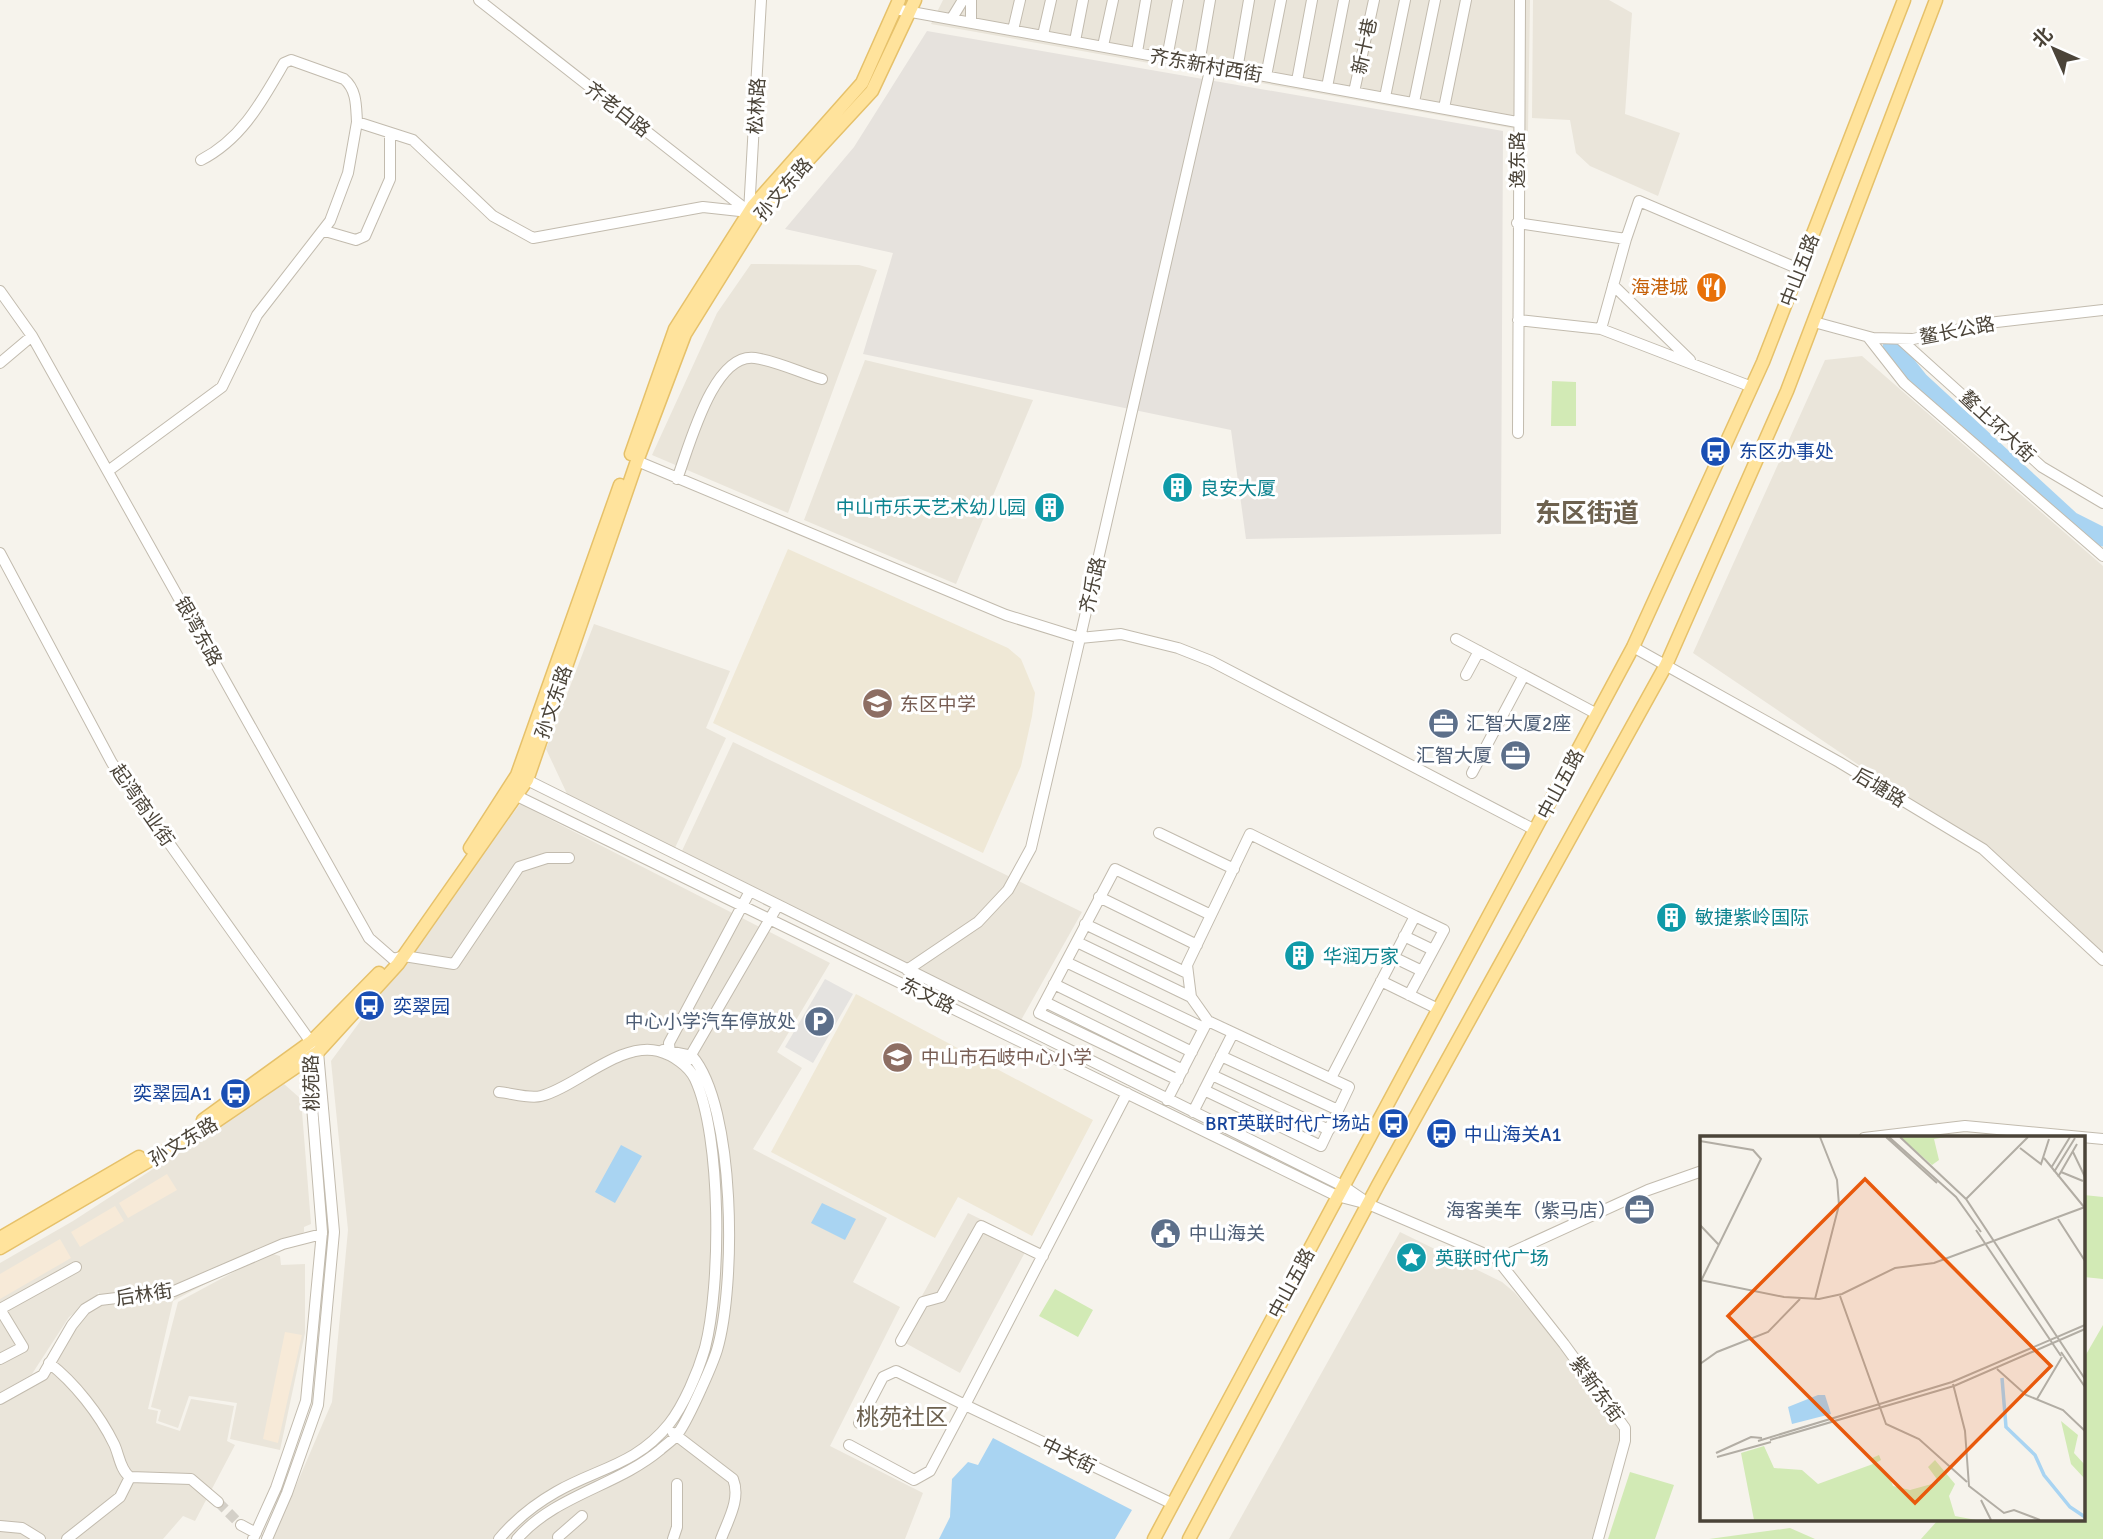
<svg xmlns="http://www.w3.org/2000/svg" width="2103" height="1539" font-family="Signika,'Noto Sans SC',sans-serif">
<style>
.residential{fill:#eae5da}
.commercial{fill:#f7ead8}
.industrial{fill:#e6e2dd}
.education{fill:#efe8d6}
.green{fill:#d2eab5}
.parking{fill:#e5e3e0}
.water{fill:#a9d4f2}
.lines{fill:none;stroke-linecap:round;stroke-linejoin:round}
.river{stroke:#a9d4f2;stroke-width:19}
.minor-tunnel{stroke:#d4d0c8;stroke-width:10;stroke-dasharray:10 5;stroke-linecap:butt}
.minor-casing{stroke:#c2bbae;stroke-width:12}
.major-casing{stroke:#e6c16a;stroke-width:15}
.minor{stroke:#fff;stroke-width:10}
.major{stroke:#ffe39c;stroke-width:12}
.labels{text-anchor:middle;stroke-width:6;stroke-linejoin:round;paint-order:stroke}
.street-label{font-size:19px;fill:#4b4439;stroke:#fff}
.food-label{font-size:19px;fill:#c56008;stroke:#fff;text-anchor:end}
.transit-label{font-size:19px;fill:#164399;stroke:#fff;text-anchor:start}
.culture-label{font-size:19px;fill:#0d838f;stroke:#fff;text-anchor:start}
.education-label{font-size:19px;fill:#785e54;stroke:#fff;text-anchor:start}
.service-label{font-size:19px;fill:#4e5e75;stroke:#fff;text-anchor:end}
.quarter-label{font-size:23px;fill:#6e6250;stroke:#fff}
.district-label{font-size:26px;font-weight:bold;fill:#6e6250;stroke:#fff}
.inset-river{fill:none;stroke:#a9d4f2;stroke-width:3.5}
.inset-road{fill:none;stroke:#b2ada4;stroke-width:2}
.view{fill:#e8590c;fill-opacity:0.15;stroke:#e8590c;stroke-width:3.5}
.inset-edge{fill:none;stroke:#4b4439;stroke-width:3.5}
</style>
<rect width="100%" height="100%" fill="#f6f3ec"/>
<!-- residential -->
<path class="residential" d="M943,0H1530L1528,131L931,24Z
M1533,0H1609L1632,13L1625,114L1680,133L1658,196L1590,166L1576,153L1570,120L1532,118Z
M751,264L859,265L877,270L788,513L652,455L717,313Z
M1862,356L2103,566V960L1983,849L1693,653L1825,360Z
M865,360L1033,400L956,584L804,520Z
M594,624L730,671L706,728L726,738L674,850L569,798L546,749Z
M733,742L1082,912L1020,1022L681,853Z
M520,804L830,963L777,1052L802,1068L753,1149L887,1218L853,1282L900,1307L830,1446L923,1493L905,1539H273L332,1402L348,1230L331,1061Z
M284,1084L301,1099L311,1224L304,1227V1232L173,1301L148,1409L158,1411L156,1423L180,1431L191,1399L234,1406L227,1441L235,1445L195,1521L183,1516L163,1539H0V1403L46,1376L85,1315L103,1303L98,1292L97,1297L69,1317L32,1374L0,1393V1263L73,1221Z
M968,1213L1030,1243L960,1373L898,1339Z
M1400,1232L1502,1282L1514,1292L1555,1339L1622,1433L1592,1539H1229Z
M269,1253L280,1256L281,1265L305,1264V1333L280,1450L230,1439L237,1403L189,1396L178,1428L158,1421L161,1410L151,1407L178,1302Z"/>
<!-- commercial -->
<path class="commercial" d="M167,1174L177,1190L128,1218L119,1203Z
M115,1206L124,1221L80,1247L71,1232Z
M60,1239L71,1258L0,1299V1274Z
M285,1332L302,1335L278,1443L263,1439Z"/>
<!-- industrial -->
<path class="industrial" d="M927,31L1503,131L1501,534L1246,539L1231,430L863,354L893,253L785,229L854,147Z"/>
<!-- education -->
<path class="education" d="M788,549L1008,648L1021,659L1035,693L1032,716L1021,766L983,853L713,723Z
M856,994L1093,1120L1032,1236L958,1197L935,1238L771,1152Z"/>
<!-- green -->
<path class="green" d="M1552,381L1576,382V426H1551Z
M2084,1195L2103,1197V1279L2084,1277Z
M1055,1289L1093,1310L1078,1337L1039,1316Z
M2103,1325V1539H1921L1938,1520H2084V1358Z
M1630,1472L1674,1485L1655,1539H1608Z
M1790,1528L1815,1539H1709Z"/>
<!-- parking -->
<path class="parking" d="M825,979L853,994L813,1063L785,1047Z"/>
<!-- water -->
<path class="water" d="M621,1145L642,1156L615,1203L595,1192Z
M822,1203L856,1219L845,1240L811,1223Z
M993,1438L1132,1510L1115,1539H939L950,1517L952,1479L968,1462L978,1465Z"/>
<g class="lines">
<!-- river -->
<path class="river" d="M1892,347L1919,381L2071,521L2103,537"/>
<!-- minor-tunnel -->
<path class="minor-tunnel" d="M218,1502L241,1525"/>
<defs>
<path id="minor" d="M479,0L748,211
M971,0V21
M895,9L1517,122
M952,18L963,0
M1013,30L1020,0
M1043,35L1051,0
M1075,41L1083,0
M1103,46L1113,0
M1137,52L1146,0
M1167,58L1178,0
M1199,64L1210,0
M1237,70L1249,0
M1266,76L1281,0
M1297,81L1312,0
M1327,87L1344,0
M1354,92L1374,0
M1385,97L1405,0
M1414,102L1435,0
M1444,108L1466,0
M201,160C242,139 262,101 284,63L291,60L344,79C357,90 356,106 357,122L413,140L493,216L533,238L703,207L749,212L761,0
M1517,223L1626,239L1601,329
M325,231L356,240L365,236L390,179V133
M1626,239L1639,201L1799,269
M1613,285L1690,360
M0,291L32,336L369,938L393,959L404,956L454,964L519,867L547,858H569
M1518,320L1601,329L1752,387
M1814,322L1873,338L1913,339L1988,323L2103,310
M1868,337L1904,383L2103,556
M1900,339L2042,467L2103,503
M0,363L32,336
M1518,433L1520,0
M637,461L1006,615L1080,638L1211,66
M108,471L222,387L257,315L330,221L348,173L357,122
M677,479C689,448 713,352 755,358C777,361 801,373 822,379
M0,553L112,763L318,1052L334,1232L318,1405L287,1493L267,1539
M1456,639L1597,714
M1633,647L1839,762L1983,849L2103,960
M1466,675L1479,651
M1472,773L1524,675
M527,780L1343,1186L1362,1199
M517,796L1337,1196L1368,1204L1497,1259L1648,1190L1702,1171
M1159,833L1234,869
M1099,897L1197,945
M1085,924L1187,973
M1404,936L1433,950
M1077,942L1191,997
M1393,957L1422,971
M1066,962L1204,1028
M907,970L978,922L1008,890L1031,848L1080,638L1121,634L1178,648L1211,661L1535,830
M1381,981L1438,1009
M1054,984L1192,1052
M1409,995L1444,930L1415,916
M1045,1002L1183,1070
M670,1055L669,1043L750,891
M1221,1056L1338,1110
M688,1060L778,905
M1212,1075L1329,1130
M1178,1080L1039,1013L1115,869L1211,915
M1204,1090L1321,1146L1349,1087L1208,1021L1191,997L1187,965L1250,834L1415,916L1331,1078
M1167,1100L1206,1024
M1193,1112L1233,1033
M1864,1138L1965,1126L2103,1139
M1497,1259L1564,1344L1625,1428V1441L1598,1539
M901,1341L923,1302L941,1297L981,1226L1043,1256
M0,1359L23,1347L0,1309L76,1267
M49,1363C74,1382 100,1415 114,1444C119,1454 120,1470 130,1477
M0,1399L43,1375L72,1325L85,1309L100,1300L174,1291L283,1244L322,1234
M859,1423L883,1377L896,1371L965,1405L1127,1093
M673,1433L733,1479C741,1499 728,1520 721,1539
M849,1445L914,1480L930,1471L965,1405L1173,1504
M241,1525L256,1533
M0,1526L22,1528L40,1539
M558,1537L582,1516
M67,1539L120,1497L130,1477L191,1479L218,1502
M253,1539L276,1488L306,1401L322,1232L308,1055
M499,1539C515,1520 535,1504 556,1492C598,1468 636,1465 669,1424C684,1405 698,1372 705,1348C721,1286 722,1137 695,1079C689,1066 673,1055 658,1051C621,1041 574,1088 541,1096C529,1099 511,1093 499,1092
M517,1539C555,1495 617,1486 660,1450C665,1445 672,1441 676,1436C686,1425 712,1366 717,1350C736,1286 736,1107 692,1056L663,1050
M673,1539L677,1527V1484"/>
<path id="major" d="M631,454L675,329L753,206L862,83L899,0
M470,848L517,775L620,485
M203,1120L312,1041L379,973
M0,1238L139,1157
M0,1248L215,1122L318,1052L398,964L527,780L637,461L685,334L762,210L872,91L915,0
M1154,1539L1633,647L1763,362L1904,0
M1189,1539L1378,1185L1666,665L1787,391L1936,0"/>
</defs>
<!-- minor casing -->
<use href="#minor" class="minor-casing"/>
<!-- major casing -->
<use href="#major" class="major-casing"/>
<!-- minor -->
<use href="#minor" class="minor"/>
<!-- major -->
<use href="#major" class="major"/>
</g>
<!-- icons -->
<defs>
<symbol id="restaurant-disc" viewBox="-11 -11 22 22"><circle r="9.5" fill="#e8710a" stroke="#fff"/><path d="M-5-6h1v4h1v-4h1v4h1v-4h1v5L-1.5 .5V6h-2V.5L-5-1ZM5-6V6H3V1.5H1.5Q1.5-4 5-6Z" fill="#fff"/></symbol>
<symbol id="bus-disc" viewBox="-11 -11 22 22"><circle r="9.5" fill="#1a4fb4" stroke="#fff"/><path d="M-5-6H5V4H4V6H2V4H-2V6H-4V4H-5ZM-3.5-4V0h7V-4ZM-3.5 1.2v1.5H-2V1.2ZM2 1.2v1.5H3.5V1.2Z" fill="#fff"/></symbol>
<symbol id="building-disc" viewBox="-11 -11 22 22"><circle r="9.5" fill="#0f9aa8" stroke="#fff"/><path d="M-4-6H4V6H1V3H-1V6H-4ZM-2.5-4.3h1.7v1.8h-1.7ZM.8-4.3h1.7v1.8H.8ZM-2.5-1h1.7V.8h-1.7ZM.8-1h1.7V.8H.8Z" fill="#fff"/></symbol>
<symbol id="school-disc" viewBox="-11 -11 22 22"><circle r="9.5" fill="#8d6e63" stroke="#fff"/><path d="M0-5L7-2L0 1L-7-2ZM-4 1L0 2.5L4 1V4Q0 6-4 4Z" fill="#fff"/></symbol>
<symbol id="office-disc" viewBox="-11 -11 22 22"><circle r="9.5" fill="#5c6f8a" stroke="#fff"/><path d="M-6-3h4V-5.5h4V-3h4V5H-6ZM-1-4.5V-3h2v-1.5ZM-6 0V1H6V0Z" fill="#fff"/></symbol>
<symbol id="parking-disc" viewBox="-11 -11 22 22"><circle r="9.5" fill="#5c6f8a" stroke="#fff"/><path d="M-3.5-5.5H1a3.5 3.5 0 0 1 0 7H-1V5.5H-3.5ZM-1-3.4V-.6H.8a1.4 1.4 0 0 0 0-2.8Z" fill="#fff"/></symbol>
<symbol id="civic-disc" viewBox="-11 -11 22 22"><circle r="9.5" fill="#5c6f8a" stroke="#fff"/><path d="M-.6-6.5H3V-4.5H.6V-3L4-1V1h2V6H-6V1h2V-1L-.6-3ZM-1.2 2.5V6h2.4V2.5Z" fill="#fff"/></symbol>
<symbol id="sight-disc" viewBox="-11 -11 22 22"><circle r="9.5" fill="#0f9aa8" stroke="#fff"/><path d="M0-6L1.8-2.2L6-1.7L2.9 1.2L3.7 5.4L0 3.3L-3.7 5.4L-2.9 1.2L-6-1.7L-1.8-2.2Z" fill="#fff"/></symbol>
</defs>
<g fill-rule="evenodd">
<use href="#restaurant-disc" x="1694" y="270" width="35" height="35"/>
<use href="#bus-disc" x="1698" y="434" width="35" height="35"/>
<use href="#building-disc" x="1160" y="470" width="35" height="35"/>
<use href="#building-disc" x="1032" y="490" width="35" height="35"/>
<use href="#school-disc" x="860" y="686" width="35" height="35"/>
<use href="#office-disc" x="1426" y="706" width="35" height="35"/>
<use href="#office-disc" x="1498" y="738" width="35" height="35"/>
<use href="#building-disc" x="1654" y="900" width="35" height="35"/>
<use href="#building-disc" x="1282" y="938" width="35" height="35"/>
<use href="#bus-disc" x="352" y="988" width="35" height="35"/>
<use href="#parking-disc" x="802" y="1004" width="35" height="35"/>
<use href="#school-disc" x="880" y="1040" width="35" height="35"/>
<use href="#bus-disc" x="218" y="1076" width="35" height="35"/>
<use href="#bus-disc" x="1376" y="1106" width="35" height="35"/>
<use href="#bus-disc" x="1424" y="1116" width="35" height="35"/>
<use href="#office-disc" x="1622" y="1192" width="35" height="35"/>
<use href="#civic-disc" x="1148" y="1216" width="35" height="35"/>
<use href="#sight-disc" x="1394" y="1240" width="35" height="35"/>
</g>
<g class="labels">
<!-- street labels -->
<g class="street-label">
<text transform="translate(1364 46) rotate(-78)" y="7">新十巷</text>
<text transform="translate(1206 65) rotate(10)" y="7">齐东新村西街</text>
<text transform="translate(756 106) rotate(-87)" y="7">松林路</text>
<text transform="translate(618 109) rotate(38)" y="7">齐老白路</text>
<text transform="translate(1517 160) rotate(-90)" y="7">逸东路</text>
<text transform="translate(783 189) rotate(-49)" y="7">孙文东路</text>
<text transform="translate(1799 270) rotate(-69)" y="7">中山五路</text>
<text transform="translate(1957 330) rotate(-11)" y="7">鳌长公路</text>
<text transform="translate(1998 426) rotate(43)" y="7">鳌土环大街</text>
<text transform="translate(1092 585) rotate(-77)" y="7">齐乐路</text>
<text transform="translate(199 631) rotate(61)" y="7">银湾东路</text>
<text transform="translate(553 702) rotate(-71)" y="7">孙文东路</text>
<text transform="translate(1560 784) rotate(-62)" y="7">中山五路</text>
<text transform="translate(1880 787) rotate(31)" y="7">后塘路</text>
<text transform="translate(143 805) rotate(55)" y="7">起湾商业街</text>
<text transform="translate(928 995) rotate(26)" y="7">东文路</text>
<text transform="translate(311 1083) rotate(-91)" y="7">桃苑路</text>
<text transform="translate(183 1141) rotate(-31)" y="7">孙文东路</text>
<text transform="translate(1291 1283) rotate(-62)" y="7">中山五路</text>
<text transform="translate(144 1294) rotate(-8)" y="7">后林街</text>
<text transform="translate(1597 1389) rotate(54)" y="7">紫新东街</text>
<text transform="translate(1069 1455) rotate(26)" y="7">中关街</text>
</g>
<!-- food labels -->
<g class="food-label">
<text x="1688" y="294">海港城</text>
</g>
<!-- transit labels -->
<g class="transit-label">
<text x="1739" y="458">东区办事处</text>
<text x="393" y="1013">奕翠园</text>
<text x="212" y="1100" text-anchor="end">奕翠园A1</text>
<text x="1370" y="1130" text-anchor="end">BRT英联时代广场站</text>
<text x="1464" y="1141">中山海关A1</text>
</g>
<!-- culture labels -->
<g class="culture-label">
<text x="1200" y="495">良安大厦</text>
<text x="1026" y="514" text-anchor="end">中山市乐天艺术幼儿园</text>
<text x="1695" y="924">敏捷紫岭国际</text>
<text x="1323" y="963">华润万家</text>
<text x="1435" y="1265">英联时代广场</text>
</g>
<!-- education labels -->
<g class="education-label">
<text x="900" y="711">东区中学</text>
<text x="921" y="1064">中山市石岐中心小学</text>
</g>
<!-- service labels -->
<g class="service-label">
<text x="1466" y="730" text-anchor="start">汇智大厦2座</text>
<text x="1492" y="762">汇智大厦</text>
<text x="796" y="1028">中心小学汽车停放处</text>
<text x="1617" y="1217">海客美车（紫马店）</text>
<text x="1189" y="1240" text-anchor="start">中山海关</text>
</g>
<!-- quarter labels -->
<g class="quarter-label">
<text x="902" y="1425">桃苑社区</text>
</g>
<!-- district labels -->
<g class="district-label">
<text x="1587" y="522">东区街道</text>
</g>
</g>
<!-- overview -->
<g transform="translate(1700 1136)">
<rect width="385" height="385" fill="#f6f3ec"/>
<path d="M200,1H246L234,3L239,24L232,29ZM361,285L378,299L374,317L385,329V343L371,328ZM64,310L74,332L102,334L118,348L173,328L170,323L179,319L181,324L174,328L188,338L193,350L210,354L239,346L228,331L235,324L255,348L249,360L255,380L276,384H54L41,317Z" fill="#d2eab5"/>
<path d="M118,259H125L131,278L92,288L88,271Z" fill="#a9d4f2"/>
<path class="inset-river" d="M302,242L306,291L335,319L344,339L370,371L385,381"/>
<path class="inset-road" d="M186,1L237,47M189,1L256,61L281,96M200,1L266,63L385,243M0,5L53,14L61,23L1,145M320,12L341,28L349,3M373,16L385,41M344,22L384,71M351,32L370,1M354,36L375,2M361,36L383,45M358,41L377,8M266,63L328,1M358,83L385,125M0,89L19,109M276,94L361,220M0,144L84,161L119,163L142,158L195,132L234,127L385,71M140,160L186,288L219,303L267,346M115,163L139,69L137,44L120,1M361,216L385,251M0,228L17,216L68,196L100,163M297,233L326,259L363,274L385,295M253,248L265,295L269,350L304,377L314,374L340,384M337,263L362,221M70,304L254,250L385,193M58,305L252,246L385,189M16,317L51,301L62,302M17,321L71,306M281,364L291,384"/>
<path class="view" d="M165,43L351,230L215,367L28,180Z"/>
<rect width="385" height="385" class="inset-edge"/>
</g>
<!-- north arrow -->
<g transform="translate(2054 49) rotate(315)" stroke="#ffffff" stroke-width="5" paint-order="stroke">
<path d="M0-5L12 26L0 18L-12 26Z" fill="#4b4439"/>
<text y="-10" font-size="19" font-weight="bold" text-anchor="middle" fill="#4b4439">北</text>
</g>
</svg>
